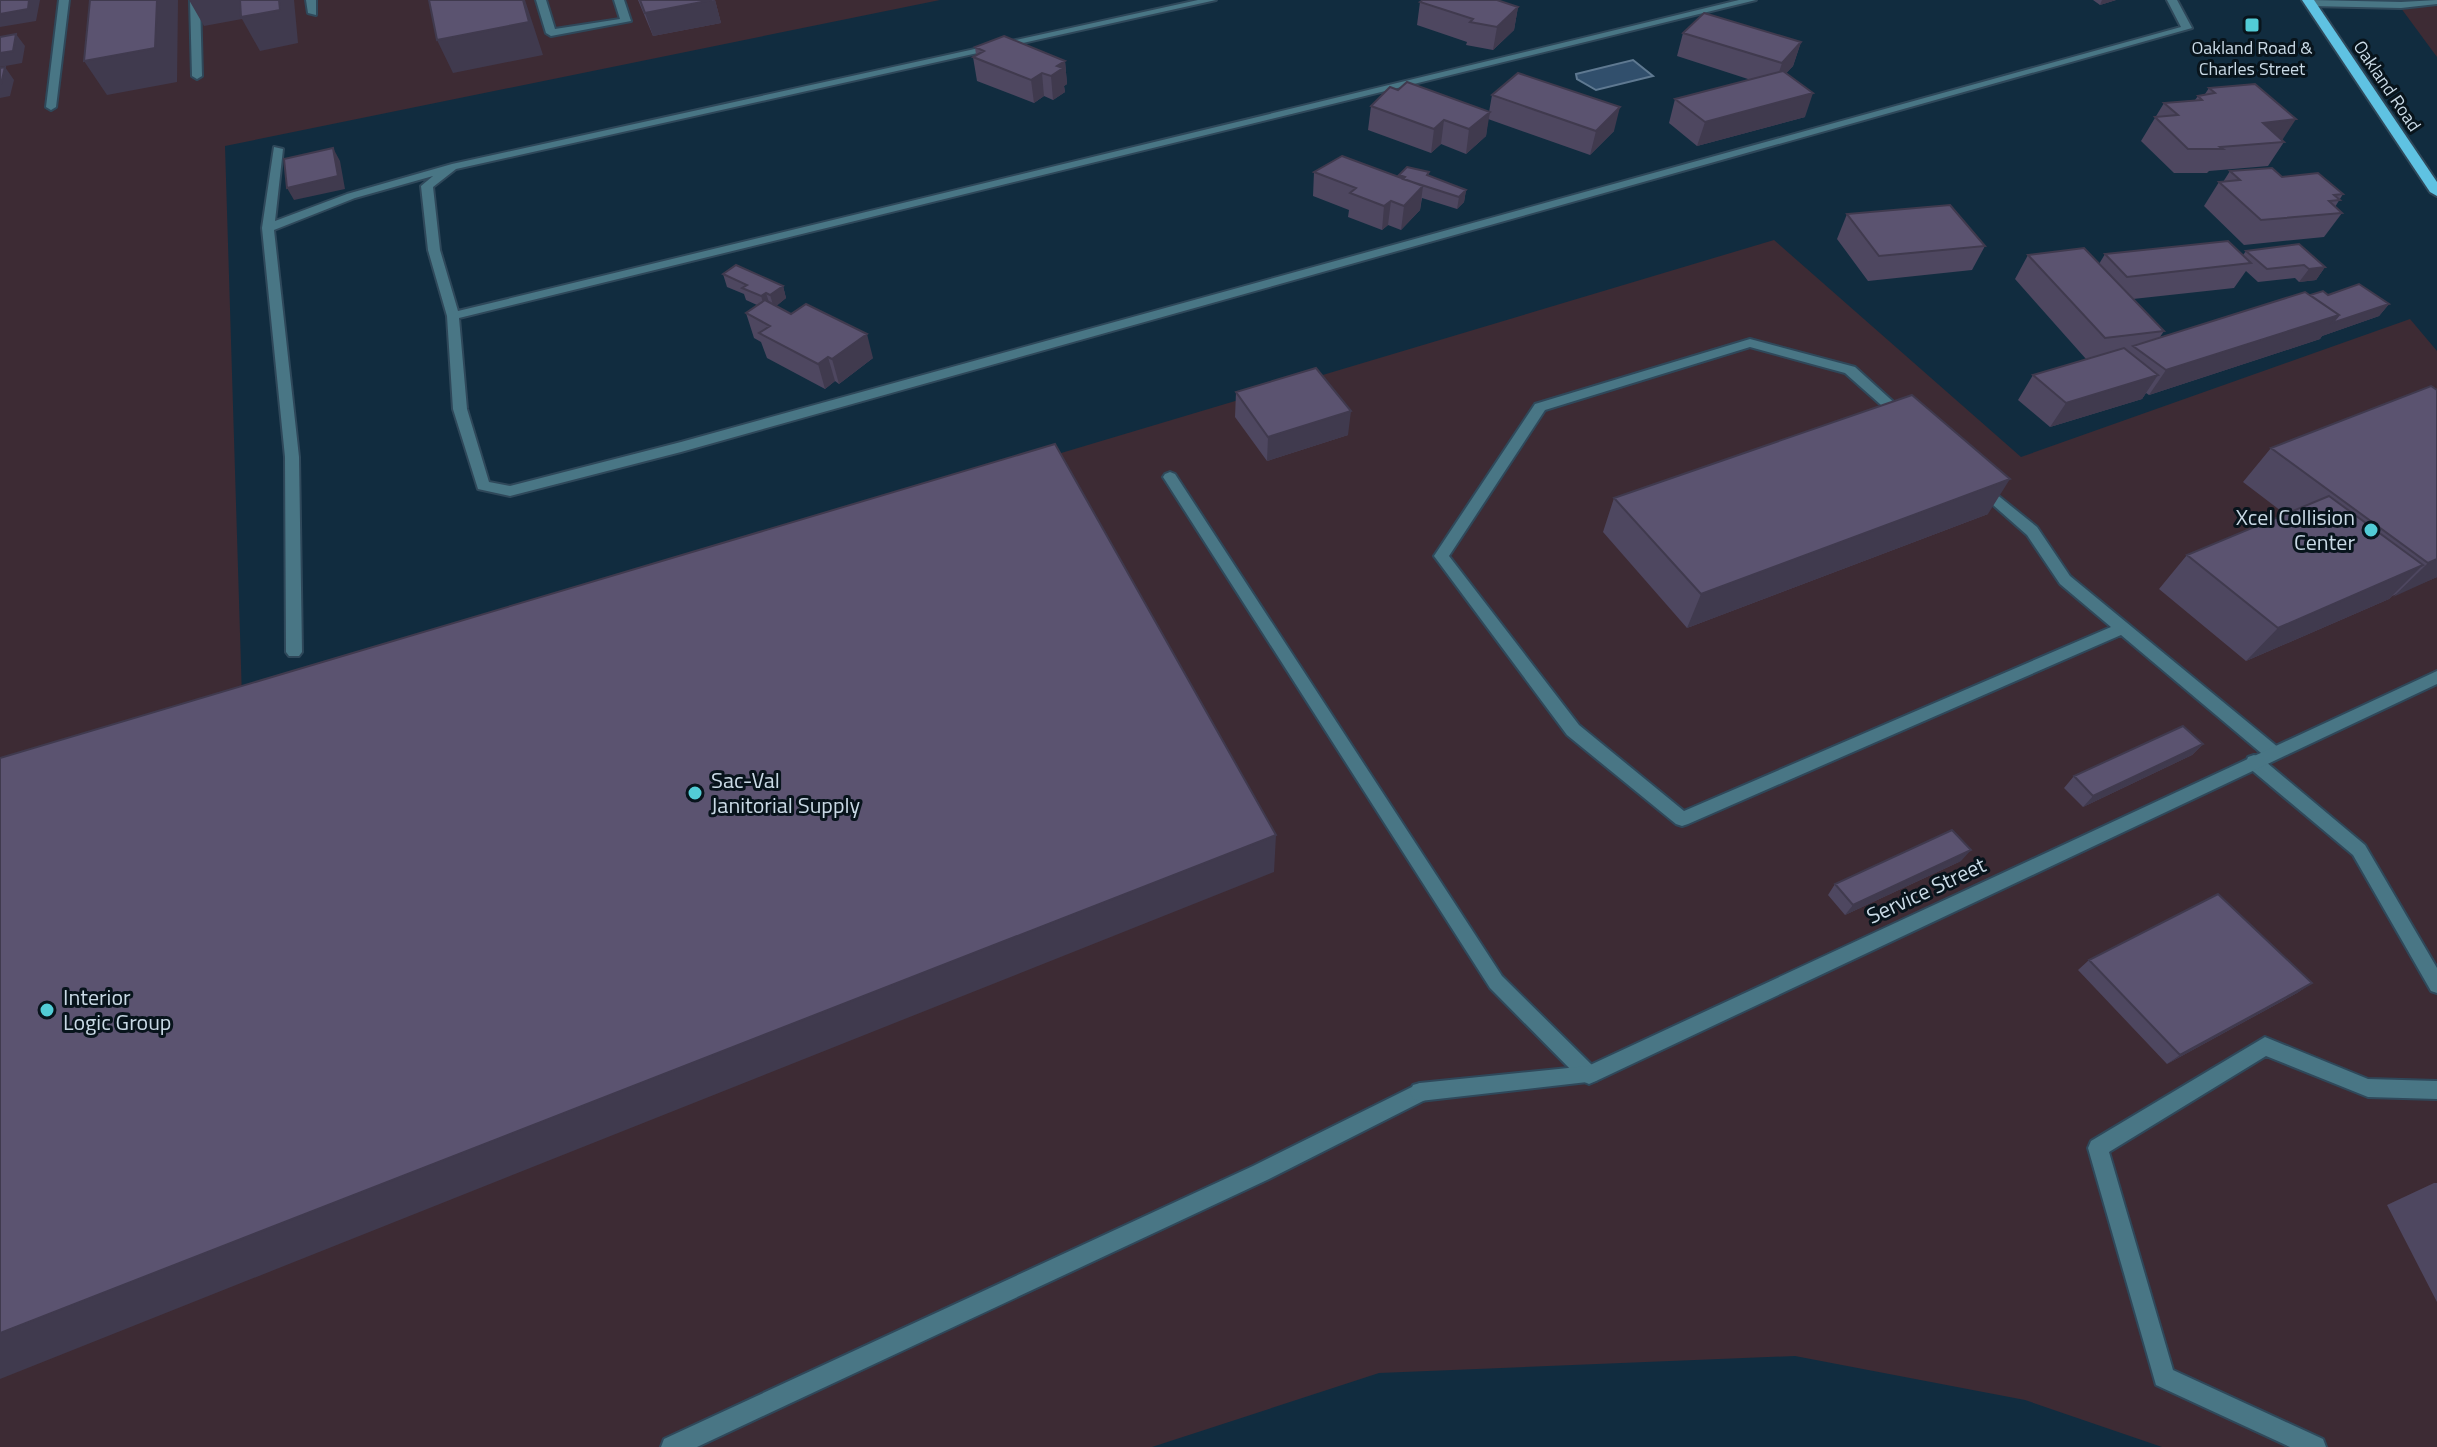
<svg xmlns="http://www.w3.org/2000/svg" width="2437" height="1447" font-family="'Titillium Web',sans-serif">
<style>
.industrial{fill:#3d2b34}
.water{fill:#314f6c;stroke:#5f7991;stroke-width:2}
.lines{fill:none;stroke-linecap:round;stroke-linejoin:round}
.lane-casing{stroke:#2f485a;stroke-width:4}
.street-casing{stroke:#2f485a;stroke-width:4}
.primary-casing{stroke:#2f485a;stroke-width:4}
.lane{fill:#497685;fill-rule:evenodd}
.street{fill:#497685;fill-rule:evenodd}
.primary{fill:#5fc2e2;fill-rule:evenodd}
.wall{fill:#4e4760}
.shaded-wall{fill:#403a4e}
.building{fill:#5b5370;stroke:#403a4e;stroke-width:2}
.poi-dot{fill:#52ccd6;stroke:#08141c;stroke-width:3}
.labels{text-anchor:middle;stroke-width:6;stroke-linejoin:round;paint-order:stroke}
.far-poi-label{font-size:18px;fill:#cadae6;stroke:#08141c}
.far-street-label{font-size:18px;fill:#cadae6;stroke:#08141c}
.poi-label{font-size:22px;fill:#cadae6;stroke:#08141c;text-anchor:start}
.street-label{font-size:22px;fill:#cadae6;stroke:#08141c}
</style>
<rect width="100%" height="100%" fill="#112c3f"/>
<!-- industrial -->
<path class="industrial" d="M0,0H940L225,146L242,698L1774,240L2021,457L2410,319L2437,351V1447H2162L2025,1400L1795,1356L1379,1373L1152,1447H0Z
M2395,0H2437V57Z"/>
<!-- water -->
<path class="water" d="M1633,60L1653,76L1596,90L1577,79L1576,74Z"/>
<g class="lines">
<defs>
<path id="lane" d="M59,0H69L56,107L51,110L46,107Z
M190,0H200L202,76L197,79L192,76Z
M306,0H316V15L308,13Z
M536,0H546L555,29L620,19L614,0H624L631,21L551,36L546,33Z
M1198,0H1216L456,169L433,187L440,250L458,311L1739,0H1756L459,318L467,409L489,482L510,486L681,442L2181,27L2167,0H2177L2192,28L681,452L510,496L478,489L453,409L447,316L428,250L421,186L433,176L355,198L274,230L299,457L302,652L299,656H289L286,652L285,457L262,228L274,147L283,149L275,221L347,194L452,164Z
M2437,0V4L2401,8L2311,6L2306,3L2311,0L2401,2Z
M1750,339L1855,367L1910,417L1908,420H1898L1845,373L1750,347L1545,410L1449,556L1579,725L1684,811L2111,627L2060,584L2027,535L1975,489L1973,486L1980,481L2037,527L2070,576L2279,748L2281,753L2279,758H2267L2121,635L1688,824L1682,826L1676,824L1567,735L1434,556L1535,404Z
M1170,472L1175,474L1502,976L1596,1069L1599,1075L1596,1081L1589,1084L1582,1081L1490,988L1165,480L1163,477L1165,474Z
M2254,755L2260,757L2365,845L2437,968V993L2431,991L2353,855L2248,767L2246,762L2248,757Z
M2265,1037L2368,1079L2437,1081V1099L2368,1097L2266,1056L2109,1152L2173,1370L2323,1439L2326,1447H2290L2156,1385L2088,1148L2091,1141Z
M1420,1083L1427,1085L1430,1092L1427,1099L1267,1180L697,1447H661L664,1439L1253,1166Z"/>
<path id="street" d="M2437,671V684L1596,1081L1420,1101L1413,1099L1410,1092L1413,1085L1420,1083L1588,1066Z"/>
<path id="primary" d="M2302,0H2314L2437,182V196L2430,192Z"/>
</defs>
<!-- lane casing -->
<use href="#lane" class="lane-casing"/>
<!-- street casing -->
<use href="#street" class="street-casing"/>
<!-- primary casing -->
<use href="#primary" class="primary-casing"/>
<!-- lane -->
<use href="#lane" class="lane"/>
<!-- street -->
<use href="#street" class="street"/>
<!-- primary -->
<use href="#primary" class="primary"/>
</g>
<!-- wall -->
<path class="wall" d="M638,0H715L721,23L653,36Z
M2093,0H2116L2100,5Z
M1420,2L1518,7L1514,30L1493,50L1466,45L1467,42L1417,25Z
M1683,33L1801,42L1793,66L1786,73L1805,117L1697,146L1669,123L1675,99L1751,80L1677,56Z
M975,47L1065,61L1067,84L1064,86L1065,92L1053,100L1044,96L1034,103L977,81L973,57L976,55Z
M2209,88L2284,142L2268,166L2209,171L2207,173H2174L2141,141L2164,103L2195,100L2198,96L2205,94Z
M1492,95L1614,131L1590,155L1488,119L1486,136L1466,154L1441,144L1431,153L1368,130L1371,106L1489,112Z
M2230,171L2282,177L2343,194L2335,207L2342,213L2324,237L2244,245L2204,206L2219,182H2223Z
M1314,172L1398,177L1399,175L1429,172L1428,175L1466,190L1464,202L1457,209L1422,198L1420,210L1401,230L1388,225L1382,230L1348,217L1349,210L1313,196Z
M1847,214L1985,246L1972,270L1868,281L1837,239Z
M2246,251L2325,267L2316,280L2299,282L2295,278L2258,282L2246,271L2234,288L2133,299L2164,331L2160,337L2310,295H2328L2389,304L2379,316L2322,336L2320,339L2149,395L2146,393L2142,399L2050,427L2018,400L2033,375L2086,359L2015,279L2028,255L2099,264L2105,254L2243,255Z
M723,274L783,286L786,298L776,306L873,358L839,384L835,381L825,389L767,358L761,342L754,338L746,313L757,305L746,300L744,294L727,287Z
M2437,390V577L2392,596L2389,599L2246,661L2159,589L2187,555L2285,514L2243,482L2271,448Z
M1236,392L1348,435L1267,461L1235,417Z
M1614,498L1988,514L1687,628L1603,532Z
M2203,744L2192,755L2083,807L2064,788L2074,776Z
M1961,861L1845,915L1828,895L1835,884Z
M2089,960L2312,983L2297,993L2167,1064L2078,970Z
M2434,1183H2437V1302L2387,1205Z"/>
<!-- shaded-wall -->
<path class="shaded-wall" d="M29,0H40L36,21L0,27V14Z
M157,0H178L177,82L107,95L84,61Z
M189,0H294L298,43L260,51L242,19L204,26Z
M523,0H525L543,55L453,73L437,40Z
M715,0L721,23L653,36L645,13Z
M2102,0H2116L2100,5Z
M1518,7L1514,30L1493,50L1497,27Z
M16,34L25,46L22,63L0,67V53Z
M1801,42L1793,66L1774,87L1782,63Z
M1065,61L1067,84L1064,86L1065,92L1053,100L1051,76L1057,66Z
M5,67L14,80L10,96L0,98V84Z
M1042,73L1044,96L1034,103L1031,80Z
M1813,93L1805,117L1697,146L1705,122Z
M1620,107L1614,131L1590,155L1596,131Z
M1490,112L1486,136L1466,154L1469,129Z
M2296,119L2281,142L2263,123Z
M1444,120L1441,144L1431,153L1434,129Z
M333,148L340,161L345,189L294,200L287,188Z
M1423,186L1420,210L1401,230L1404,206Z
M1466,190L1464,202L1457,209L1459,197Z
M1391,201L1388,225L1382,230L1384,206Z
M2325,267L2316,280L2299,282L2309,269Z
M783,286L786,298L774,308L770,295Z
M766,293L770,305L765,309L761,296Z
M2389,304L2379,316L2322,336L2320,339L2149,395L2166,370L2339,315Z
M867,334L873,358L839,384L832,359Z
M828,357L835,381L825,389L818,364Z
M2158,375L2142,399L2050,427L2066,403Z
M1351,411L1348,435L1267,461L1268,437Z
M2010,479L1988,514L1687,628L1701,594Z
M2437,559V577L2393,597L2428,563Z
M2423,565L2389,599L2246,661L2278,628Z
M2203,744L2192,755L2083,807L2093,796Z
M1276,835L1274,872L0,1379V1333Z
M1971,850L1961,861L1845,915L1853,905Z
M2312,983L2297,993L2167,1064L2180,1055Z"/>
<!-- building -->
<path class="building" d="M0,0H29L28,9L0,14Z
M90,0H157L155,48L84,61Z
M240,0H279L280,10L241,17Z
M429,0H523L529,22L437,40Z
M640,0H712L645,13Z
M1423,0H1497L1518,7L1497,27L1470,22L1473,19L1420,2Z
M1704,13L1801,42L1782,63L1683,33Z
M16,34L13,51L0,53V37Z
M1004,36L1065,61L1057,66L1063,68L1051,76L1042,73L1031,80L973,57L984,51L975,47Z
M5,67L1,84H0V68Z
M1783,71L1813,93L1705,122L1675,99Z
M1518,73L1620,107L1596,131L1492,95Z
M1407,82L1490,112L1469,129L1444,120L1434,129L1371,106L1390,87L1398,90Z
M2255,84L2296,119L2263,123L2284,142L2220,147L2223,149H2188L2155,117L2178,115L2164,103L2202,100L2198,96L2215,93L2209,88Z
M333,148L338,176L287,188L284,159Z
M1342,156L1423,186L1404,206L1391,201L1384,206L1350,193L1356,188L1314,172Z
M1407,167L1429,172L1427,175L1466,190L1459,197L1403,179L1405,177L1399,175Z
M2272,168L2282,177L2318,173L2343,194L2334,195L2340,200L2329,201L2342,213L2261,220L2219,182L2240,180L2230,171Z
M1950,205L1985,246L1879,256L1847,214Z
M2228,241L2251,263L2127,277L2105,254Z
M2299,244L2325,267L2309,269L2304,265L2267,269L2246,251Z
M2084,248L2164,331L2105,338L2028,255Z
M736,265L783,286L770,295L766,293L761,296L742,288L747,285L723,274Z
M2359,284L2389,304L2332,323L2339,315L2310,295L2323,291L2328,295Z
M2305,292L2339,315L2166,370L2133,346Z
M765,300L791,314L806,304L867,334L832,359L828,357L818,364L759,333L770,326L746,313Z
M2124,348L2158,375L2066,403L2033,375Z
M1316,368L1351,411L1268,437L1236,392Z
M2431,386L2437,390V559L2428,563L2271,448Z
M1912,395L2010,479L1701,594L1614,498Z
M1055,444L1276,835L0,1333V758Z
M2329,496L2423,565L2278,628L2187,555Z
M2183,726L2203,744L2093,796L2074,776Z
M1952,830L1971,850L1853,905L1835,884Z
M2218,894L2312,983L2180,1055L2089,960Z"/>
<!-- markers -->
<g class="poi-dot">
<rect x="2244" y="17" width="16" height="16" rx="4"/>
<circle cx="2371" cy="530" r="8"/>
<circle cx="695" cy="793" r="8"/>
<circle cx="47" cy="1010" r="8"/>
</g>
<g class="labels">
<!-- far-poi labels -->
<g class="far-poi-label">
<text x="2252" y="54">Oakland Road &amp;<tspan x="2252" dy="21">Charles Street</tspan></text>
</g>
<!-- far-street labels -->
<g class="far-street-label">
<text transform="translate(2387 86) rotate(56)" y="6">Oakland Road</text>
</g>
<!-- poi labels -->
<g class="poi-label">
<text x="2355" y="525" text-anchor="end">Xcel Collision<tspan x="2355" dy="25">Center</tspan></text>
<text x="711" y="788">Sac-Val<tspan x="711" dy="25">Janitorial Supply</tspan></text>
<text x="63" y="1005">Interior<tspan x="63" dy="25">Logic Group</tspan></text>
</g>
<!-- street labels -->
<g class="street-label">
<text transform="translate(1926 890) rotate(-25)" y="8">Service Street</text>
</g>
</g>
</svg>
